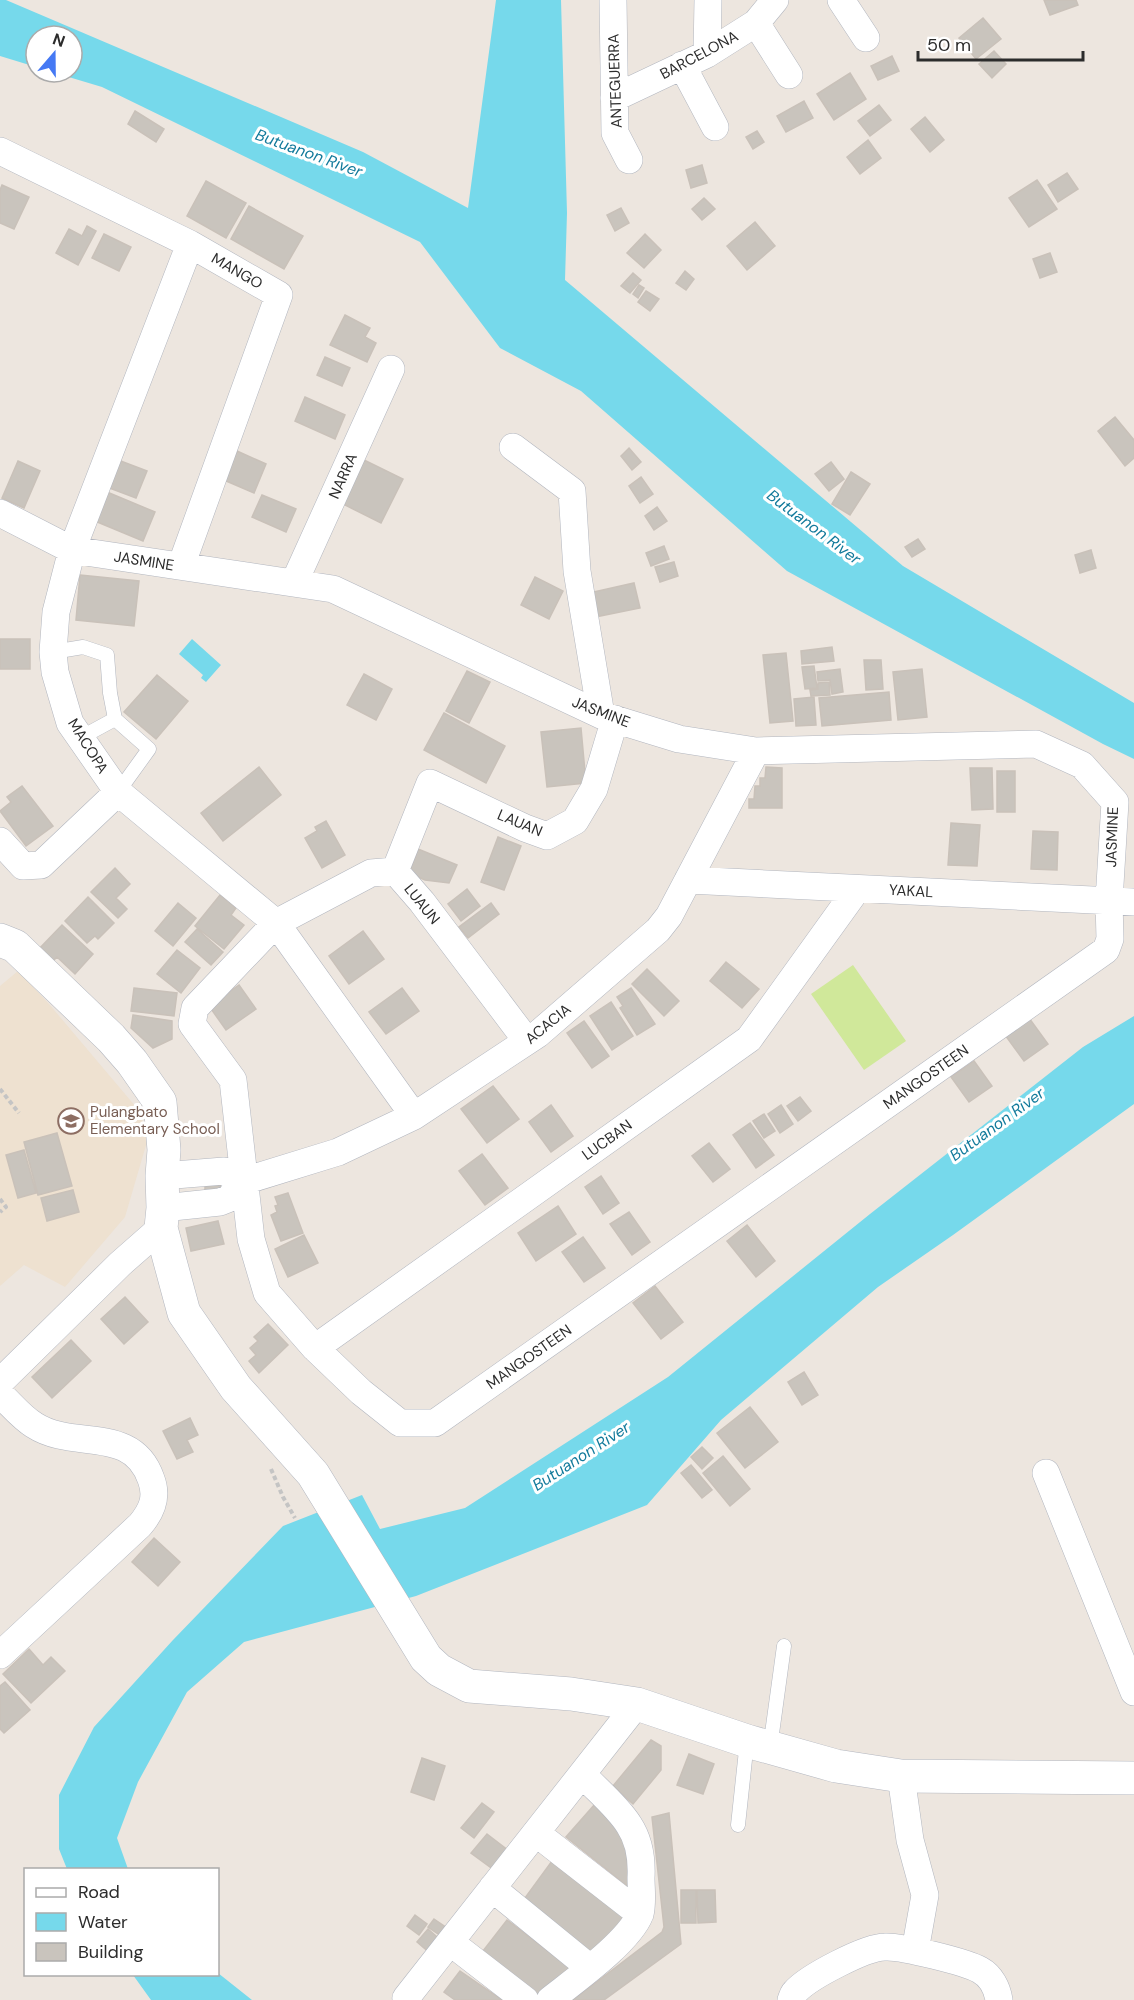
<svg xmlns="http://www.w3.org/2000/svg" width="1134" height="2000" viewBox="0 0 1134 2000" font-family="'DM Sans',sans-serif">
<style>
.education{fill:#eee1d0}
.pitch{fill:#d0e89a}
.water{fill:#76d9eb}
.building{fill:#c9c4bd;stroke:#c9c1b9;stroke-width:1.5}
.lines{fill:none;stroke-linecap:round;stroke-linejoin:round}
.lane-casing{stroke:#b2b6bf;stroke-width:15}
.street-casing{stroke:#b2b6bf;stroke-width:28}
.secondary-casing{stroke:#b2b6bf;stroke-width:34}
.path{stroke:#c4c4c4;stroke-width:4;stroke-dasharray:4.5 3;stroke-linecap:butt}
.lane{stroke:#fff;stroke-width:14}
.street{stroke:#fff;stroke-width:27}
.secondary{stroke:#fff;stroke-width:33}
.labels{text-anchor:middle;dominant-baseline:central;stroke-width:6;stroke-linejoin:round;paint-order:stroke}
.street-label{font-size:15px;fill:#2c2c2c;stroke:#fff}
.education-label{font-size:15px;fill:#785e54;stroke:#fff;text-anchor:start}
.water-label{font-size:16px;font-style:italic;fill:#127a9b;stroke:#fff}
</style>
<rect width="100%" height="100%" fill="#ede6df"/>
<path class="education" d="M 18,971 L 49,1004 L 136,1107 L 149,1135 L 125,1217 L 65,1287 L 24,1265 L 0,1286 L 0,986 Z"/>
<path class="pitch" d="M 853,965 L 906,1041 L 864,1070 L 811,994 Z"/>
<path class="water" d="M 0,0 L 6,0 L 363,152 L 468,208 L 496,0 L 561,0 L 567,213 L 565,280 L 903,566 L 1134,703 L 1134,759 L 1103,744 L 787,571 L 581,391 L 500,348 L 420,242 L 102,87 L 52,72 L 72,72 L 72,36 L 36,36 L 36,67 L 0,56 Z
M 192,639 L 221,665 L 206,682 L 201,678 L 203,675 L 179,654 Z
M 1134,1016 L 1134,1104 L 953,1235 L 878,1287 L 721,1420 L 647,1505 L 416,1596 L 244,1642 L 187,1692 L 138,1782 L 117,1838 L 128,1869 L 67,1869 L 59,1849 L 59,1795 L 94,1727 L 173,1640 L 283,1526 L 362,1495 L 380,1529 L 465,1508 L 668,1377 L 870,1214 L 1083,1047 Z
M 218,1973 L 252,2000 L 151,2000 L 133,1975 Z"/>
<path class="building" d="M 1044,0 L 1076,0 L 1078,5 L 1050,15 Z
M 983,18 L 1001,39 L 976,59 L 959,38 Z
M 994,51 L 1006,64 L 992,78 L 979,64 Z
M 892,56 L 899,71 L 878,80 L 871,66 Z
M 850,73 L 866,99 L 834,120 L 817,94 Z
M 804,101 L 813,118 L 786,132 L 777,116 Z
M 879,105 L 891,120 L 870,136 L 858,121 Z
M 135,111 L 164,129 L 156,142 L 128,124 Z
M 925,117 L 944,140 L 930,152 L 911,129 Z
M 757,131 L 764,142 L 753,149 L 746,137 Z
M 868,140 L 881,158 L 860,174 L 847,157 Z
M 702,165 L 707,183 L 691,188 L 686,170 Z
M 1067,173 L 1078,189 L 1058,202 L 1048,185 Z
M 1037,180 L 1057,209 L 1029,227 L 1009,198 Z
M 206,181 L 246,203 L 226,238 L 187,216 Z
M 2,185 L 29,197 L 14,229 L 0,223 L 0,190 Z
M 704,198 L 715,209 L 702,220 L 692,209 Z
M 249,206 L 303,236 L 284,269 L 231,239 Z
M 621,208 L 629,223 L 615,231 L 607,215 Z
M 755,222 L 775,246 L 747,270 L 727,246 Z
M 87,226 L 96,231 L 78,265 L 56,253 L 69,229 L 82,236 Z
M 104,234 L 131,247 L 119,271 L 92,258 Z
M 645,234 L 661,250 L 644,268 L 627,253 Z
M 1050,253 L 1057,272 L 1040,278 L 1033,259 Z
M 685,271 L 694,279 L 686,290 L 676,283 Z
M 633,273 L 641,280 L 630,293 L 621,286 Z
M 639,285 L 644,288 L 638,298 L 633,294 Z
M 646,291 L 659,299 L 650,311 L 638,302 Z
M 345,315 L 370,328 L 365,337 L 376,343 L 367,362 L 330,345 Z
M 325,357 L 350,368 L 342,386 L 317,375 Z
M 305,397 L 345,415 L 335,439 L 295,421 Z
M 1115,417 L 1134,440 L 1134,458 L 1125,466 L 1098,431 Z
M 629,448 L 641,462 L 632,470 L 621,456 Z
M 237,451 L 266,464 L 254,493 L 224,480 Z
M 118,460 L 147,471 L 136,498 L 107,487 Z
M 364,460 L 403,479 L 381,523 L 343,504 Z
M 18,461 L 40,471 L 24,508 L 2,498 Z
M 831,462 L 844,479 L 829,491 L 815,474 Z
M 851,472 L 870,484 L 850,515 L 832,504 Z
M 641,477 L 653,494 L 640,503 L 629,486 Z
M 107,492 L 155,512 L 143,541 L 95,521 Z
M 262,495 L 296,509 L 286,532 L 252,517 Z
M 657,507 L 667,521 L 654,530 L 645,516 Z
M 918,539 L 925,549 L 912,557 L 905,547 Z
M 664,546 L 669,559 L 651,566 L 646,553 Z
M 1091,550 L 1096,568 L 1080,573 L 1075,555 Z
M 674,562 L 678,576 L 660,582 L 655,567 Z
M 80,575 L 139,581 L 134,626 L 76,620 Z
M 535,577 L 563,591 L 549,619 L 521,605 Z
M 634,583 L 640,608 L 595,617 L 589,593 Z
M 0,639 L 30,639 L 30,669 L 0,669 Z
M 832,647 L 834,661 L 802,664 L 801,651 Z
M 786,653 L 793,721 L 770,723 L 763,655 Z
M 864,660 L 881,660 L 883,689 L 866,690 Z
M 814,666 L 817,688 L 805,689 L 802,667 Z
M 840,669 L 843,692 L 832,694 L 830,680 L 818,681 L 817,672 Z
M 922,669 L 927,717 L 898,720 L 893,672 Z
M 467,671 L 490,682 L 469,723 L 446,711 Z
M 364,674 L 392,689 L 376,720 L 347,705 Z
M 157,675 L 188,701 L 156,739 L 124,712 Z
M 829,682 L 830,695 L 811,696 L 810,690 L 818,689 L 818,683 Z
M 889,692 L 891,720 L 822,726 L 819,698 Z
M 814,697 L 816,725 L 796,726 L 794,699 Z
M 444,713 L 505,746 L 486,783 L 424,750 Z
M 581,728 L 586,783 L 547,787 L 541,732 Z
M 259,767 L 281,795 L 223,841 L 201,813 Z
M 766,767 L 782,768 L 782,808 L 749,808 L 749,799 L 754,799 L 755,786 L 760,786 L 760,778 L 765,778 Z
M 970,768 L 992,768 L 993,809 L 972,810 Z
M 997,771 L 1015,771 L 1015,812 L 997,812 Z
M 22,786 L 53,826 L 26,846 L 0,811 L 11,802 L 7,797 Z
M 326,821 L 345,855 L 322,868 L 305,838 L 317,831 L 315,827 Z
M 951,823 L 980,825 L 977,866 L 948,865 Z
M 1033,831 L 1058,832 L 1057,870 L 1031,869 Z
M 498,837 L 521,846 L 504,890 L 481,882 Z
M 418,849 L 457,865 L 449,883 L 425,880 L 409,873 Z
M 115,868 L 130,884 L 116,898 L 127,909 L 118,918 L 91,892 Z
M 467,889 L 480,906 L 461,921 L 448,904 Z
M 220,895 L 236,908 L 231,915 L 244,925 L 224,949 L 195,926 Z
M 88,897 L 114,923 L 98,939 L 95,936 L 87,943 L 65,921 Z
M 178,903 L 196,918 L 173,946 L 155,931 Z
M 491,903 L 499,914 L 468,938 L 459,927 Z
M 62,925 L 93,954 L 75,974 L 57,957 L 49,965 L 36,952 Z
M 197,929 L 223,952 L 211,965 L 185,942 Z
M 363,931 L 384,959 L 349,984 L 329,956 Z
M 177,950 L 200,968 L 181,993 L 157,974 Z
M 726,962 L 759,989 L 742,1008 L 710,981 Z
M 647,969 L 679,1001 L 664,1016 L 632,984 Z
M 239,985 L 256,1009 L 226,1030 L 209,1006 Z
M 134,988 L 177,993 L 174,1016 L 131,1011 Z
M 402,988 L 419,1011 L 386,1034 L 369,1012 Z
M 631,988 L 655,1024 L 637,1035 L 620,1008 L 623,1006 L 617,997 Z
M 611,1002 L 633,1036 L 612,1050 L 590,1016 Z
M 133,1015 L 172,1021 L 172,1039 L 153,1048 L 131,1028 Z
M 1029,1018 L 1048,1044 L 1024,1061 L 1005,1035 Z
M 584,1021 L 609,1056 L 592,1068 L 567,1033 Z
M 974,1061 L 992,1086 L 969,1102 L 951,1077 Z
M 493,1086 L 519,1119 L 487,1143 L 461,1109 Z
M 800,1097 L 811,1111 L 798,1121 L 787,1106 Z
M 551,1105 L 573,1136 L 551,1152 L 529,1122 Z
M 781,1105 L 793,1124 L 780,1133 L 768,1114 Z
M 764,1114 L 775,1131 L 764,1138 L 753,1121 Z
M 750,1123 L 774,1155 L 756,1168 L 733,1135 Z
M 57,1133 L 72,1186 L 38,1195 L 24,1142 Z
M 709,1143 L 730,1169 L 713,1182 L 692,1156 Z
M 24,1150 L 36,1193 L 18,1198 L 6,1155 Z
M 482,1154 L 508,1188 L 485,1205 L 459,1171 Z
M 601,1176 L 619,1203 L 603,1214 L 585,1187 Z
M 220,1180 L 221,1190 L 205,1191 L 205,1182 Z
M 73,1190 L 79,1212 L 47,1221 L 41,1198 Z
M 288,1193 L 303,1233 L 281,1241 L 271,1215 L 277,1212 L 275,1206 L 278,1205 L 275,1197 Z
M 558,1206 L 576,1234 L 536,1261 L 518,1233 Z
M 629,1212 L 650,1242 L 632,1255 L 610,1224 Z
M 218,1221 L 224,1244 L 191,1251 L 186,1228 Z
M 747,1225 L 775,1261 L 756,1277 L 727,1241 Z
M 304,1235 L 318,1263 L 288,1277 L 275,1249 Z
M 583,1237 L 605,1268 L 584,1282 L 562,1252 Z
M 655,1286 L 683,1322 L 661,1339 L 633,1303 Z
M 125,1297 L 148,1322 L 124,1344 L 101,1319 Z
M 268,1324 L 288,1345 L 259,1373 L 249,1361 L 256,1355 L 250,1348 L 258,1341 L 254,1337 Z
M 71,1340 L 91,1361 L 52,1398 L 32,1377 Z
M 804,1372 L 818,1395 L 802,1405 L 788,1382 Z
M 750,1407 L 778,1442 L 745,1468 L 717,1433 Z
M 190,1418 L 198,1435 L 187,1440 L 193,1452 L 177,1459 L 163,1431 Z
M 702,1447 L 713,1458 L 702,1469 L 691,1457 Z
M 723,1456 L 750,1489 L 730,1506 L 703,1473 Z
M 691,1465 L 712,1490 L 702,1498 L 681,1473 Z
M 154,1538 L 180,1562 L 158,1586 L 132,1562 Z
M 29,1649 L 43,1665 L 51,1657 L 65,1671 L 31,1703 L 3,1674 Z
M 5,1682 L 30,1710 L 4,1733 L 0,1729 L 0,1686 Z
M 651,1740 L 661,1746 L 661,1770 L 633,1804 L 613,1786 Z
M 689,1754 L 714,1764 L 703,1794 L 677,1785 Z
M 422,1758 L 445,1766 L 434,1800 L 411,1792 Z
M 482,1803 L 494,1812 L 474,1838 L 461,1828 Z
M 595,1804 L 631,1832 L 630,1888 L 566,1837 Z
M 669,1813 L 681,1944 L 604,2000 L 573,2000 L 662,1932 L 664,1927 L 652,1817 Z
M 487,1834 L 509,1851 L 494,1870 L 471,1853 Z
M 552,1861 L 628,1918 L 594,1954 L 522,1902 Z
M 681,1890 L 696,1890 L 696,1923 L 681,1923 Z
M 697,1890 L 715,1890 L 716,1922 L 698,1923 Z
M 415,1915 L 427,1924 L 419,1935 L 407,1926 Z
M 434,1919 L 447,1928 L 441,1936 L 428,1927 Z
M 507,1920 L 570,1968 L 556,1987 L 534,1997 L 479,1956 Z
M 428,1929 L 443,1942 L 432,1955 L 417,1942 Z
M 460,1971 L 502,2000 L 455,2000 L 444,1992 Z"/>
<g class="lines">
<g class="lane-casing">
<path id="lane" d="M 53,652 L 83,647 L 107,655 L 110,693 L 115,719 L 149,749 L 118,792
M 80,738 L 115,719
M 770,1748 L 784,1646
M 738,1825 L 747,1741"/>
</g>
<g class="street-casing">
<path id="street" d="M 613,0 L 615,133 L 629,160
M 841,0 L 866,38
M 756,23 L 789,75
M 707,54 L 708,0
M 682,65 L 715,127
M 614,98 L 707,54 L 756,23 L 775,0
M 0,151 L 190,244 L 279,295 L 181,566
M 190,244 L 72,550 L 56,612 L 53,652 L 55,672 L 70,723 L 118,792 L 276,923 L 414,1116
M 513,447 L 572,491 L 577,571 L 601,715
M 0,513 L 72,550 L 333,589 L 601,715 L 679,739 L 756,751 L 1036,744 L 1082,765 L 1115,802 L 1109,901 L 1110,939 L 1106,950 L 435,1423 L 400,1423 L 361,1392 L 315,1348 L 267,1293 L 251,1239 L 233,1080 L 192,1024 L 195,1008 L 276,923 L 371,873 L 395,871 L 422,902 L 527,1041
M 294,583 L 391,369
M 0,841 L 23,866 L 41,865 L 118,792
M 395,871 L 430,783 L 525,828 L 547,836 L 575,821 L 594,789 L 615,719
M 688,880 L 1134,902
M 162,1176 L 224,1171 L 241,1182
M 241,1182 L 338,1152 L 414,1116 L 538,1034 L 658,930 L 669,916 L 756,751
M 163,1208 L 220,1202 L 230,1198 L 241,1182
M 315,1348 L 749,1039 L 857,889
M 0,1382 L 120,1264 L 161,1228
M 0,1394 C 11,1404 21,1417 34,1425 C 74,1451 132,1424 151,1479 C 158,1497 152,1511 140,1525 L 0,1655
M 1046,1473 L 1134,1692
M 901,1776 L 910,1840 L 925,1895 L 915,1951
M 536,1833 L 640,1914
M 492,1888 L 590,1968
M 450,1942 L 525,2000
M 407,2000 L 406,1998 L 637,1704
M 550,2000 C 574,1981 629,1942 640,1914 C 643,1904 641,1888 641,1878 C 642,1859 639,1840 629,1825 C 618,1807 596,1789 582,1774
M 791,2000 C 792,1998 793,1993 795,1992 C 808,1977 866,1947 885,1947 C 901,1946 966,1962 980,1970 C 991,1976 997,1988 999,2000"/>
</g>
<g class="secondary-casing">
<path id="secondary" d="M 0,940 L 15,946 L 111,1038 L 132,1062 L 160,1102 L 164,1150 L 162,1176 L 163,1208 L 161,1228 L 184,1313 L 236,1388 L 313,1474 L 426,1658 L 439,1670 L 469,1686 L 571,1694 L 637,1704 L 747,1741 L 836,1766 L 901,1776 L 1134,1778"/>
</g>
<path class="path" d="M 0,1089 L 19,1113
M 0,1199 L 6,1207 L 0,1212
M 271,1469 L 283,1497 L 295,1518"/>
<use href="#lane" class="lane"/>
<use href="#street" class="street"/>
<use href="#secondary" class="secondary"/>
</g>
<defs>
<g id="school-ring" transform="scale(1.35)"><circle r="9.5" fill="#fff" stroke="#8d6e63" stroke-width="1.5"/><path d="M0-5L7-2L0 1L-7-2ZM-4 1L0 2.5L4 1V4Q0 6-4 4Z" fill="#8d6e63"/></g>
</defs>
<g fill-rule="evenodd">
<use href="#school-ring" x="71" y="1121"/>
</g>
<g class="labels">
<g class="street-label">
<text transform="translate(699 55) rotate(-28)">BARCELONA</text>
<text transform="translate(615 81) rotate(-92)">ANTEGUERRA</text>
<text transform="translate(237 271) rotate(30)">MANGO</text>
<text transform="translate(343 476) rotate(-66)">NARRA</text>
<text transform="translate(144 561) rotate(9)">JASMINE</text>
<text transform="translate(601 712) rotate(21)">JASMINE</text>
<text transform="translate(88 746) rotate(58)">MACOPA</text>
<text transform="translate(520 823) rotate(23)">LAUAN</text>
<text transform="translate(1112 837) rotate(-88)">JASMINE</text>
<text transform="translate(911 891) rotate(3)">YAKAL</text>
<text transform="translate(422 904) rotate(51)">LUAUN</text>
<text transform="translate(548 1024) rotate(-39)">ACACIA</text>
<text transform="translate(926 1077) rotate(-35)">MANGOSTEEN</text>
<text transform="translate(607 1140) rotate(-36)">LUCBAN</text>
<text transform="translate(529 1357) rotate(-35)">MANGOSTEEN</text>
</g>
<g class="education-label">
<text x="90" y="1112">Pulangbato<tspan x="90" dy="17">Elementary School</tspan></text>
</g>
<g class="water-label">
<text transform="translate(309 153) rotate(20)">Butuanon River</text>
<text transform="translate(814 527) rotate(37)">Butuanon River</text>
<text transform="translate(997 1124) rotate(-36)">Butuanon River</text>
<text transform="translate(581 1456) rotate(-33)">Butuanon River</text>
</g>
</g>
<rect x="24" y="1868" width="195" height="108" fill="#ffffff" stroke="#ababab" stroke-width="1.5"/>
<rect x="36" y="1888" width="30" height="9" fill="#ffffff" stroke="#ababab" stroke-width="1.5"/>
<text x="78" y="1898" font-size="18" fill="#2c2c2c">Road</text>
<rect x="36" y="1913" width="30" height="18" fill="#76d9eb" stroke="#ababab" stroke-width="1.5"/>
<text x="78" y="1928" font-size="18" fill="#2c2c2c">Water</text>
<rect x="36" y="1943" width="30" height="18" fill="#c9c4bd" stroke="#ababab" stroke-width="1.5"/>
<text x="78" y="1958" font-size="18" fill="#2c2c2c">Building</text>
<g transform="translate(54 54) rotate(20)"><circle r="28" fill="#ffffff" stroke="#ababab" stroke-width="1.5"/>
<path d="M0-4.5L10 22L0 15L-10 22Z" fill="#4579f4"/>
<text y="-9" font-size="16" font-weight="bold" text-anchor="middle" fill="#2c2c2c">N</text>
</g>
<path d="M918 51v9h165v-9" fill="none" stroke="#2c2c2c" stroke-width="3"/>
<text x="927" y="51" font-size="18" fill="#2c2c2c" stroke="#ffffff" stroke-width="4.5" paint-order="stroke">50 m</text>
</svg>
